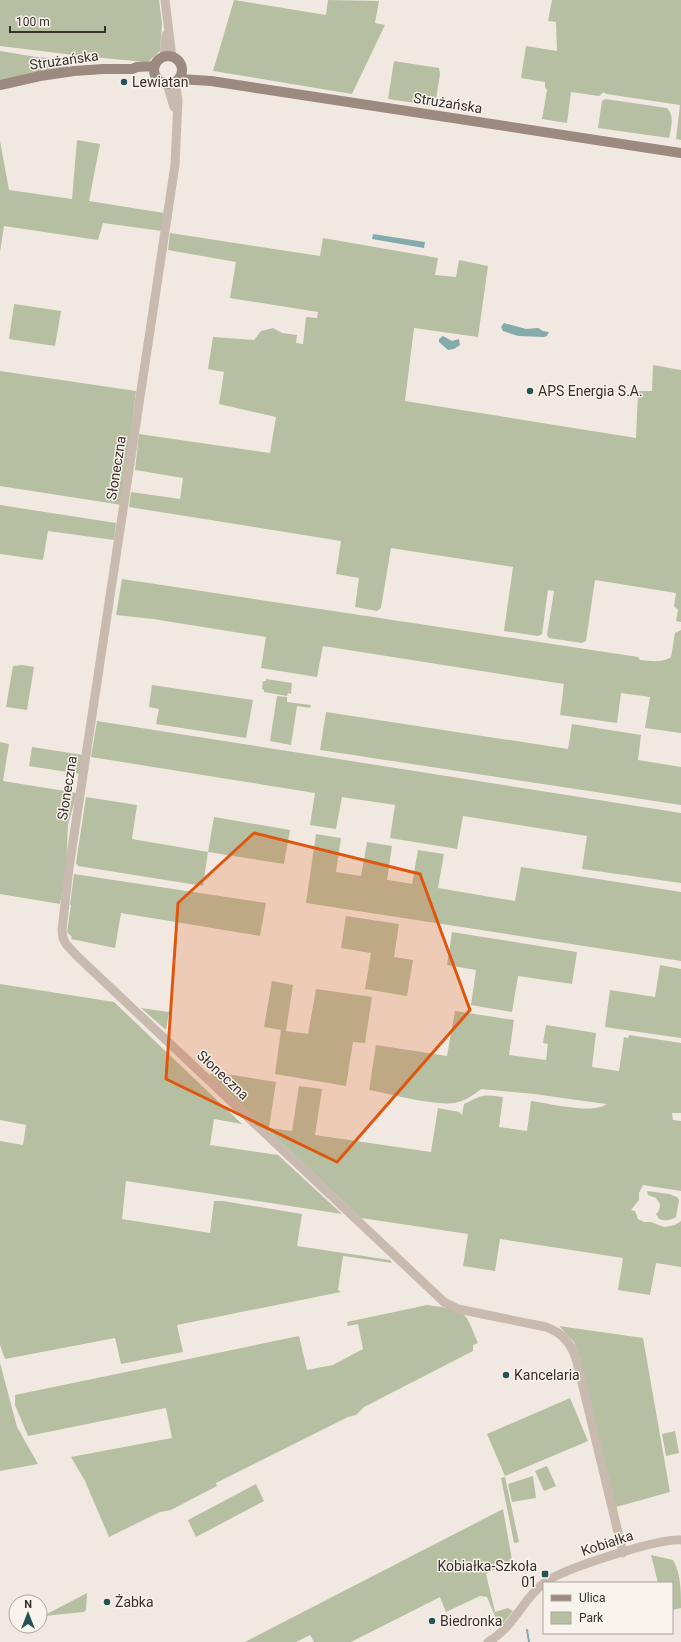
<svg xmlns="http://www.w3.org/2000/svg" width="681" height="1642" viewBox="0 0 681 1642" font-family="Roboto,sans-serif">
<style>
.green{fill:#b6bfa2}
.water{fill:#83abac}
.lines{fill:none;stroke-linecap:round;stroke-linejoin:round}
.stream{stroke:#83abac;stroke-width:2}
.tertiary{stroke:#c8baae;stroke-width:9}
.secondary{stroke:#9c897f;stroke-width:10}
.marked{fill:#df570e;fill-opacity:0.2;stroke:#df570e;stroke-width:3;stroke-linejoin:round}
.poi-dot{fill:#255356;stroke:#f9f3ed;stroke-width:1.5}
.labels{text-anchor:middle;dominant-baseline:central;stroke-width:3;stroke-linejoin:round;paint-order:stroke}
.street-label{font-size:14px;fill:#382f2b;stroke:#f9f3ed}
.poi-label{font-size:14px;fill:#382f2b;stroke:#f9f3ed;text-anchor:start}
</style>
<rect width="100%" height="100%" fill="#f1e9e1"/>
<path class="green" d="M 0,0 L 159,0 L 162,23 L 160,51 L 149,61 L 145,62 L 82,56 L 0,46 Z
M 234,0 L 326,15 L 328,0 L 379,1 L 375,23 L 385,25 L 352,94 L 213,71 Z
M 552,0 L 681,0 L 681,140 L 676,139 L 680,105 L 606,94 L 604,92 L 599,96 L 571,92 L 567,123 L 542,119 L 547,90 L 545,87 L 545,82 L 521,78 L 526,46 L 557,51 L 556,22 L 548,21 Z
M 0,51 L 36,57 L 62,59 L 67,62 L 68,66 L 66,68 L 0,81 Z
M 394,61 L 439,68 L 440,74 L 435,106 L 388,99 Z
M 605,99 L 667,108 C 675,116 671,127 669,138 L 598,128 L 602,101 Z
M 77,140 L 100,144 L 89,201 L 164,213 L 162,231 L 103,223 L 98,240 L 4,226 L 0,252 L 0,141 L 9,190 L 72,199 Z
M 170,233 L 320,256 L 323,238 L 438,258 L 435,275 L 456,277 L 459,260 L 488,266 L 478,337 L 414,328 L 405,401 L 636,438 L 638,391 L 652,391 L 653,365 L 681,370 L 681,622 L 676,621 L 678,610 L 674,606 L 676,593 L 595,580 L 586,641 L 582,643 L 549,638 L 547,635 L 554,591 L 548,590 L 542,634 L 538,636 L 504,631 L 513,567 L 391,548 L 381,608 L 377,611 L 355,607 L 359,578 L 336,574 L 341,541 L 129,507 L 131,492 L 180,499 L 183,478 L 135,470 L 139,434 L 270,453 L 276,417 L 219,404 L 224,372 L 208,369 L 213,337 L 254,340 L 261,331 L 273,328 L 282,333 L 297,335 L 296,343 L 303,344 L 306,317 L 317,318 L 318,312 L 230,298 L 236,262 L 168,250 Z
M 14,304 L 61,311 L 55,346 L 9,339 Z
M 0,371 L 136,391 L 122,505 L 0,486 Z
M 0,505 L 116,523 L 114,540 L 48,531 L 43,560 L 0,554 Z
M 122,579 L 638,657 L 640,660 C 649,661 663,663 671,657 L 675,633 L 681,630 L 681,733 L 645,728 L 650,697 L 621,693 L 617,723 L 560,715 L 564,684 L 323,646 L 317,677 L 261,668 L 266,637 L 153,619 L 116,615 Z
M 22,665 L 34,667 L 27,710 L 6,707 L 13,666 Z
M 266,679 L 292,683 L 291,694 L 288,693 L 287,696 L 264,692 L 264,690 L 262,689 L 263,681 L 266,681 Z
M 152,685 L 253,700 L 246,738 L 156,724 L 159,709 L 149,707 Z
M 277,696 L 287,697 L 287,702 L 311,705 L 310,708 L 297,706 L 291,745 L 270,741 Z
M 326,712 L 568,749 L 572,724 L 641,735 L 638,760 L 681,767 L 681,805 L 320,750 Z
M 97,721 L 681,813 L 681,883 L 582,869 L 587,836 L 463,816 L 457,849 L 390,838 L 395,805 L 342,797 L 336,829 L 310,825 L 315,793 L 91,757 Z
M 0,742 L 9,744 L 3,781 L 77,793 L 68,825 L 66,868 L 60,904 L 0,894 Z
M 32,747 L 83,755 L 80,774 L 29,766 Z
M 86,797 L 137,805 L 132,839 L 208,852 L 214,817 L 290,830 L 284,864 L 208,852 L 203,886 L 78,866 L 76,863 Z
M 316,834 L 341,838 L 336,872 L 361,876 L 367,842 L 392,846 L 387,880 L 389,880 L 412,884 L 418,850 L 444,854 L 438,888 L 515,901 L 521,867 L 681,892 L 681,961 L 306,903 Z
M 74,874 L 266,903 L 260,936 L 121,913 L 115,948 L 71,939 L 72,937 L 67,932 L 71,905 L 70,905 Z
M 346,916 L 399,924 L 394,957 L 413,960 L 407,996 L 365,989 L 371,953 L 341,948 Z
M 452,932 L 577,952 L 572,984 L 518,976 L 512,1012 L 471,1005 L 476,970 L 447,965 Z
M 660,965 L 681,969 L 681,1038 L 605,1027 L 610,990 L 655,997 Z
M 272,981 L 293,985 L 286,1031 L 308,1034 L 316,989 L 372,997 L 365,1043 L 353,1042 L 346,1086 L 275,1074 L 281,1030 L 264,1027 Z
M 0,984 L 114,1002 L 242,1124 L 214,1119 L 210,1145 L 278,1155 L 342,1214 L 126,1181 L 122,1219 L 210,1233 L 214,1201 L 223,1201 L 302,1214 L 297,1246 L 390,1260 L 392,1263 L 343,1256 L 338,1290 L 341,1292 L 177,1325 L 183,1352 L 121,1364 L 115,1338 L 5,1359 L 0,1345 L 0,1141 L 23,1145 L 26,1125 L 0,1120 Z
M 141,1008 L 169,1012 L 166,1030 Z
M 455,1011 L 514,1020 L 509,1055 L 546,1060 L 548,1044 L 543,1043 L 546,1025 L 596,1033 L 592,1067 L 619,1071 L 624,1037 L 628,1038 L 629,1035 L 681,1043 L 681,1113 L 672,1113 L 673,1120 L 681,1121 L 681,1191 L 643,1185 L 639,1193 L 639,1200 L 631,1210 L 635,1211 L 638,1219 L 644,1222 L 651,1222 L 664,1227 L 675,1225 L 681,1221 L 681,1267 L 656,1263 L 650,1295 L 618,1290 L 623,1258 L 500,1239 L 495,1271 L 463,1266 L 468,1234 L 361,1218 L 210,1075 L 214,1072 L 276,1082 L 269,1128 L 292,1131 L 299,1086 L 322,1089 L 315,1135 L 431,1152 L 438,1108 L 459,1112 L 462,1115 L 464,1104 C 483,1095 481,1094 503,1097 L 499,1127 L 527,1131 L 531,1101 C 548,1103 594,1115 606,1104 L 534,1094 L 481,1089 C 474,1095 463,1102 454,1103 C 435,1106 390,1094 369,1090 L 376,1045 L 447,1056 Z
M 647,1191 L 669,1194 L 677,1197 L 679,1200 L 676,1217 C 670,1221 665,1221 659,1219 L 656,1214 L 659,1211 L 660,1204 L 656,1198 L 648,1195 Z
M 427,1305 C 438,1307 458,1307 466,1317 C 471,1324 474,1335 478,1343 L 473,1345 L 473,1351 L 364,1407 L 356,1415 L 348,1417 L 216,1483 L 217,1486 L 171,1510 L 160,1512 L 109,1537 L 85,1481 L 71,1457 L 172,1438 L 166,1408 L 28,1436 L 15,1405 L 15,1395 L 299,1336 L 307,1370 L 333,1365 L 363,1349 L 358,1324 L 348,1326 L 347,1322 Z
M 559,1326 L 643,1338 L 670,1492 L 616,1507 L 579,1356 L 574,1342 Z
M 0,1363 L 17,1427 L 38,1464 L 0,1471 Z
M 570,1398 L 588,1441 L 505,1476 L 487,1434 Z
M 675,1431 L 679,1453 L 666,1456 L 662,1434 Z
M 547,1466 L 556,1486 L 544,1491 L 535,1471 Z
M 533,1476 L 536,1498 L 512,1502 L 508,1484 Z
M 505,1477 L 519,1542 L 514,1543 L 501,1478 Z
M 256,1484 L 264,1501 L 196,1537 L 188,1520 Z
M 503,1509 L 512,1560 L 486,1574 L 495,1612 L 508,1608 L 513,1611 L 501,1626 L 499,1626 L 487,1597 L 480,1596 L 446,1612 L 440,1597 L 351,1642 L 314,1642 L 310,1635 L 296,1642 L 245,1642 Z
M 651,1555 L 673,1560 C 681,1573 681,1592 681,1608 L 672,1610 L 672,1583 L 658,1583 Z
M 87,1593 L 86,1610 L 84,1612 L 43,1616 Z"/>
<path class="water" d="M 373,234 L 425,242 L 424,248 L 372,239 Z
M 504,323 L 526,329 L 538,328 L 543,331 L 549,332 L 547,336 L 544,337 L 518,336 L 503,331 L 501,327 Z
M 443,336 L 452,341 L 459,339 L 460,345 L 454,349 L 448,350 L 439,342 L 439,339 Z"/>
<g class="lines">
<path class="stream" d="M 527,1630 L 529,1642"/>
<path class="tertiary" d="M 165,0 L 172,57
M 164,57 L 166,35
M 175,82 L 178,100 L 175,165 L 69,868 L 62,930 L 63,938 L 66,944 L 77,956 L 444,1302 L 458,1309 L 546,1327 C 563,1333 572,1344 577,1362 L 623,1553
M 167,84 L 174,107
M 544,1583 C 562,1569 659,1538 681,1540
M 488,1642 C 515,1626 521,1601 544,1583"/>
<path class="secondary" d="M154 70a14 14 0 1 1 28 0a14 14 0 1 1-28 0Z
M 179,79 L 211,81 L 681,153
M 0,85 L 40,76 L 74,71 L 103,69 L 132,69 L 137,67 L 155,66"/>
</g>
<path class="marked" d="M 254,833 L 420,874 L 470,1010 L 337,1162 L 166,1079 L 178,903 Z"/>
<g class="poi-dot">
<circle cx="124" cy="82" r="4"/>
<circle cx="530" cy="391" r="4"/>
<circle cx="506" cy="1375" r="4"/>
<rect x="541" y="1570" width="8" height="8" rx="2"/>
<circle cx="107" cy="1602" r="4"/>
<circle cx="432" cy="1621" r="4"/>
</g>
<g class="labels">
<g class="street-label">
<text transform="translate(64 60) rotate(-8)">Strużańska</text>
<text transform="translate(448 103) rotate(9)">Strużańska</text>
<text transform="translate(116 468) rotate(-81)">Słoneczna</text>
<text transform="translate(67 788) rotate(-81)">Słoneczna</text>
<text transform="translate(223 1075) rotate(43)">Słoneczna</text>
<text transform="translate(607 1543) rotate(-18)">Kobiałka</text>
</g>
<g class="poi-label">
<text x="132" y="82">Lewiatan</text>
<text x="538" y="391">APS Energia S.A.</text>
<text x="514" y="1375">Kancelaria</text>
<text x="537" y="1566" text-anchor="end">Kobiałka-Szkoła<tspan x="537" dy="16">01</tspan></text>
<text x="115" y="1602">Żabka</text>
<text x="440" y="1621">Biedronka</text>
</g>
</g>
<rect x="543" y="1582" width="130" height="52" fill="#f9f3ed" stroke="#aca59f"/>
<rect x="551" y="1595" width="20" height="6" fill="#9c897f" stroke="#aca59f"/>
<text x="579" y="1602" font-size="12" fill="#382f2b">Ulica</text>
<rect x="551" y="1612" width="20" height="12" fill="#b6bfa2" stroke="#aca59f"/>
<text x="579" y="1622" font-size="12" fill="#382f2b">Park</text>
<g transform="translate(28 1614)"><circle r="19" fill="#f9f3ed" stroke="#aca59f"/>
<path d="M0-3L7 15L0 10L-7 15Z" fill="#255356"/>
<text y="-6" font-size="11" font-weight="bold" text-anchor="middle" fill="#382f2b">N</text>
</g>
<path d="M10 26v6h95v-6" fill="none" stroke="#382f2b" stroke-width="2"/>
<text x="16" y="26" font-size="12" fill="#382f2b" stroke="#f9f3ed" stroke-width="3" paint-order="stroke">100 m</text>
</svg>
